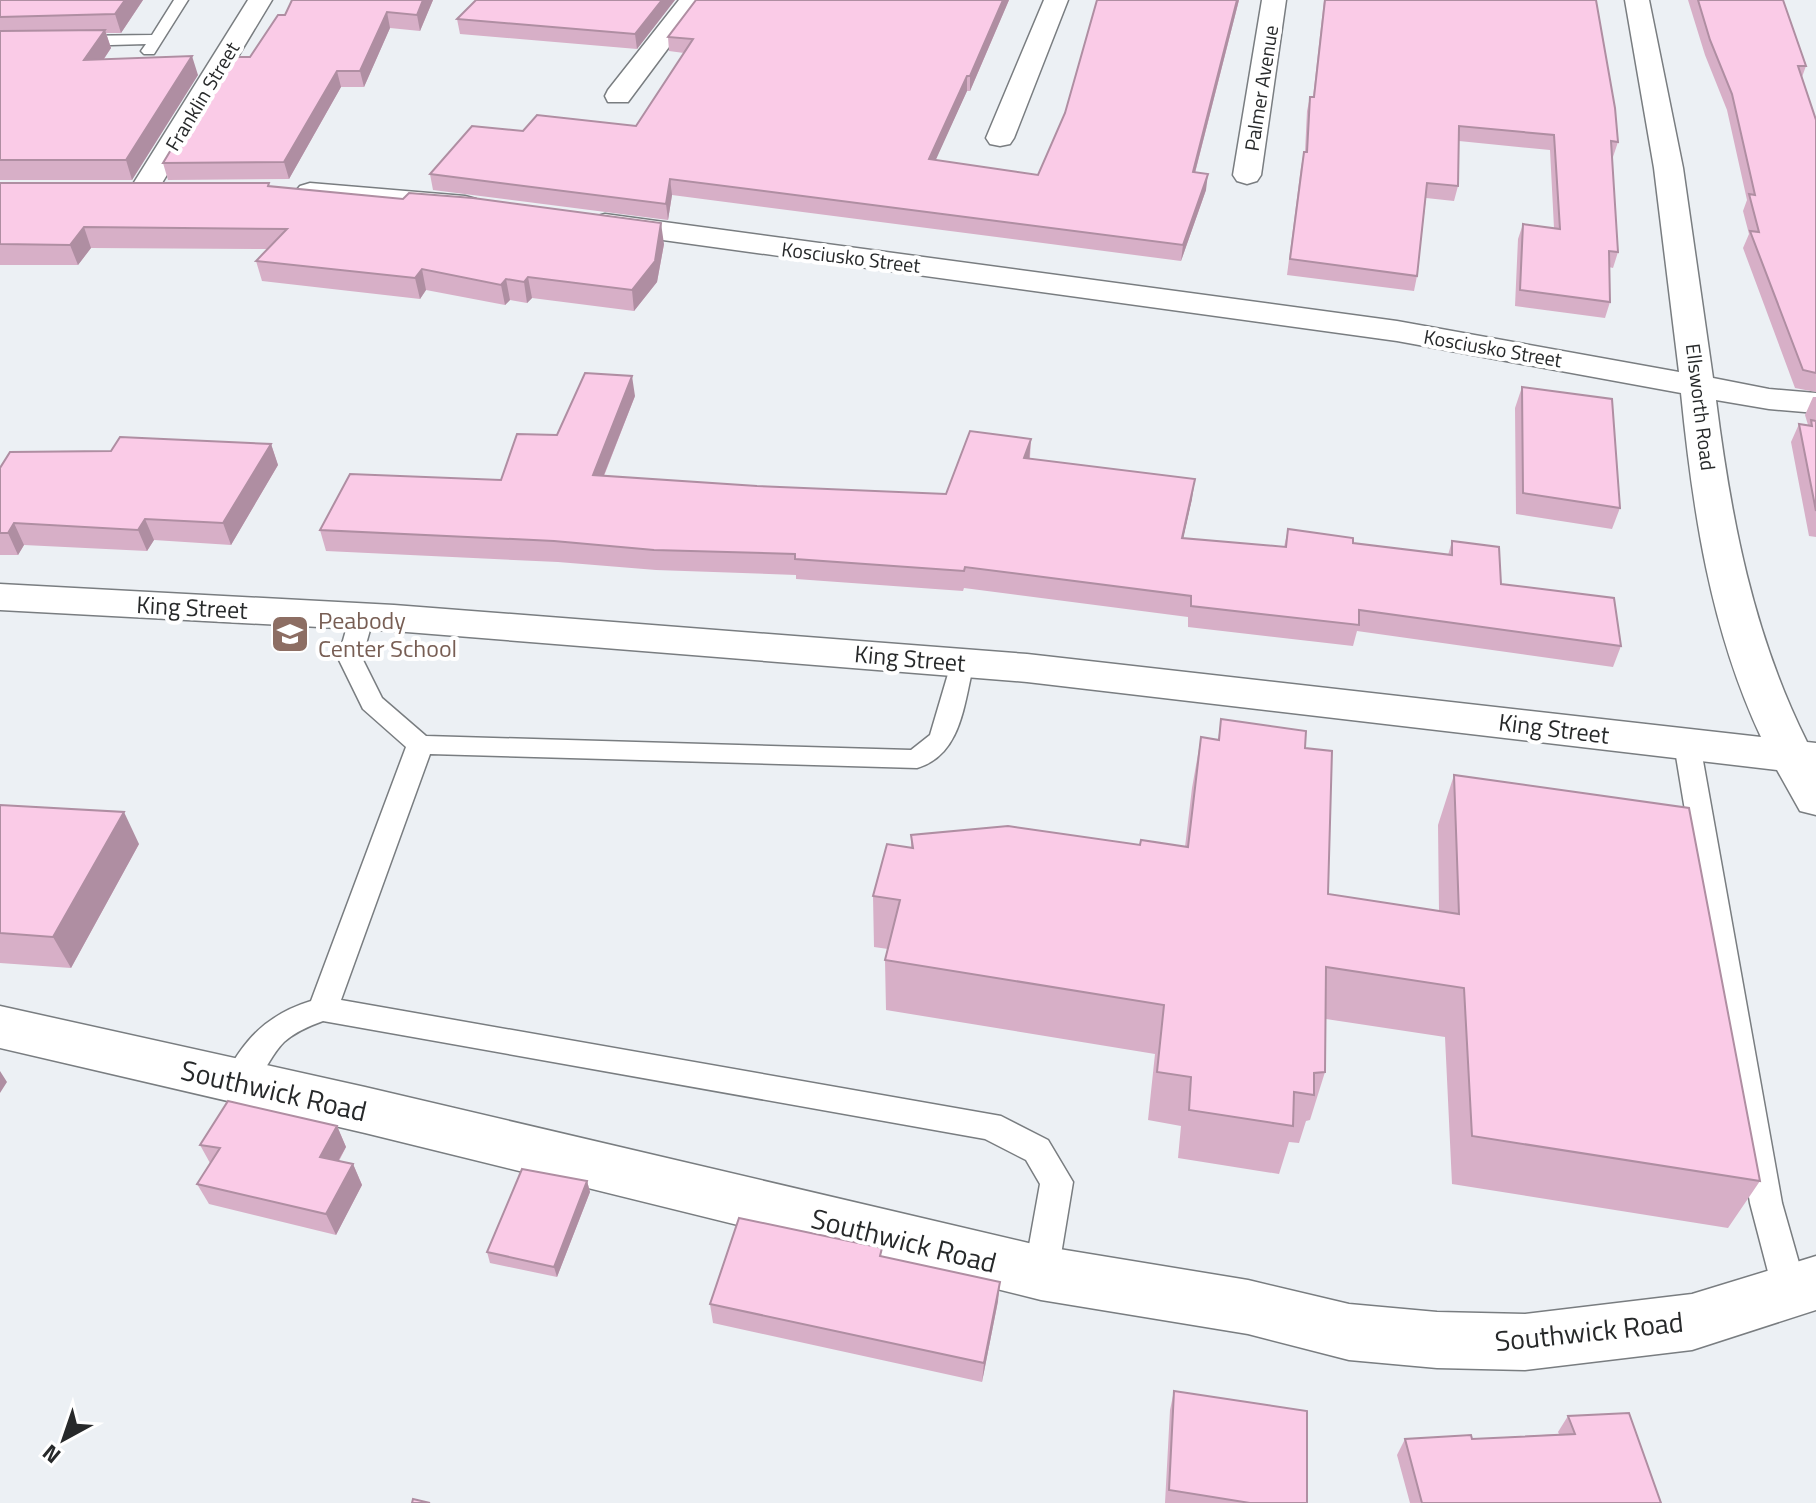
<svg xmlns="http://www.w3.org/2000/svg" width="1816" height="1503" viewBox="0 0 1816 1503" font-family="'Titillium Web',sans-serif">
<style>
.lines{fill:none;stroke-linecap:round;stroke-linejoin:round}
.service-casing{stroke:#797d80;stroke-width:3}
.minor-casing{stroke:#797d80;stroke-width:3}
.service{fill:#fff;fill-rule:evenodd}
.minor{fill:#fff;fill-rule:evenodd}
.wall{fill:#d7afc7}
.shaded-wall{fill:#af8ea2}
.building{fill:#facbe7;stroke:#af8ea2;stroke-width:2}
.labels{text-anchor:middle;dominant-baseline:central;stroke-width:8;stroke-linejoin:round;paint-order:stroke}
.far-street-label{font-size:20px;fill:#27292a;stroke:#fff}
.street-label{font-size:24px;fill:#27292a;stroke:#fff}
.education-label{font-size:24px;fill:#785e54;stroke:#fff;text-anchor:start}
.near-street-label{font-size:28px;fill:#27292a;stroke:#fff}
</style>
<rect width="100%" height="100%" fill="#ecf0f4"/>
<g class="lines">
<g class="service-casing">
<path id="service" d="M 174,0 L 188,0 L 154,54 L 144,54 L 141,51 L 146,44 L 76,46 L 68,41 L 76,36 L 152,35 Z
M 362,608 L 370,611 L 374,616 L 362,658 L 382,698 L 426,736 L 911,750 L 930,735 L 953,657 L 962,655 L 971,657 L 974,663 C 964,702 962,755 917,768 L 430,754 L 341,1000 L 1001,1116 L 1048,1140 L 1073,1182 L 1058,1273 L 1053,1284 L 1041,1289 L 1029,1284 L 1024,1273 L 1040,1184 L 1026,1160 L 985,1139 L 323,1021 C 309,1026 295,1032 284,1042 C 265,1060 256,1102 227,1091 L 222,1082 C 243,1040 266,1015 311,1001 L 406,747 L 363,709 L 338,658 L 350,616 L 354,611 Z
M 1687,735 L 1696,738 L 1700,744 L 1782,1203 L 1807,1291 L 1802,1302 L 1790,1307 L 1778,1302 L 1773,1291 L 1750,1203 L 1674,744 L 1678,738 Z"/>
</g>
<g class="minor-casing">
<path id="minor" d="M 248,0 L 272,0 L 153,198 L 143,201 L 133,198 L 128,192 Z
M 679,0 L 704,0 L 628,102 L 608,102 L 605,96 L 608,90 Z
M 1044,0 L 1068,0 L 1014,138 L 1010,144 L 1000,146 L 990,144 L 986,138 Z
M 1262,0 L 1286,0 L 1261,175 L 1257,181 L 1247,184 L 1237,181 L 1233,175 Z
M 1625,0 L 1649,0 L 1683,168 L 1713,378 L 1769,389 L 1816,393 L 1816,413 L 1769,409 L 1716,400 C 1731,519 1753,634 1807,742 L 1816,743 L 1816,815 L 1800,811 L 1777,770 L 1027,682 L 394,631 L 0,610 L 0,584 L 394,605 L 1027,654 L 1761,737 C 1710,628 1693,512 1681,393 L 1397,341 L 605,232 L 594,229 L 590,223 L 594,217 L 605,214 L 1397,321 L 1679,372 L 1654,168 Z
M 310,183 L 465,196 L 476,199 L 480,205 L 476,211 L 465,214 L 300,198 L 295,192 L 300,186 Z
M 0,1006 L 365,1087 L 1041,1246 L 1248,1280 L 1349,1304 L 1437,1312 L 1525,1314 L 1692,1294 L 1816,1256 L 1816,1310 L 1692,1350 L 1525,1370 L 1437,1368 L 1349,1360 L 1248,1334 L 1041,1300 L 365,1133 L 0,1048 Z"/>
</g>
<use href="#service" class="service"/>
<use href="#minor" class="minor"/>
</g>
<path class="wall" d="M 0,0 L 143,0 L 121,33 L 106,33 L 111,48 L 104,59 L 198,75 L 132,180 L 0,180 Z
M 292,0 L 433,0 L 420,31 L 390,28 L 364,87 L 341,87 L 289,179 L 168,180 L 163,163 L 285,15 Z
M 476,0 L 675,0 L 637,49 L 460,34 L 457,19 Z
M 1009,0 L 970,91 L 967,91 L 935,160 L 1038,175 L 1065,113 L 1097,0 L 1239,0 L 1195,173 L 1206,190 L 1181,261 L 672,195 L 668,220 L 433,190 L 430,174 L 523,131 L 636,126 L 684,53 L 669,51 L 668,37 Z
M 1324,0 L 1596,0 L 1618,142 L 1613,157 L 1612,157 L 1618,252 L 1613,268 L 1609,267 L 1610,302 L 1605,318 L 1515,306 L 1518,239 L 1523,224 L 1554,228 L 1550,150 L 1459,141 L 1458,186 L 1454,201 L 1426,198 L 1417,276 L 1414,291 L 1287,275 L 1301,167 L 1304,152 L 1305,152 L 1307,111 L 1310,97 L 1313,97 Z
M 1688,0 L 1783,0 L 1806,66 L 1802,77 L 1816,120 L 1816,392 L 1795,388 L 1743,248 L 1749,234 L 1743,211 L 1747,200 L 1727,110 L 1705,55 Z
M 0,183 L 270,186 L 664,244 L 657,282 L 634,311 L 532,298 L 527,303 L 510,300 L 505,305 L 426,290 L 420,299 L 262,281 L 256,261 L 267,249 L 91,248 L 78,265 L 0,265 Z
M 1522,387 L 1620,508 L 1612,529 L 1516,514 L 1515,408 Z
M 635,396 L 604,476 L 757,486 L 946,494 L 1031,439 L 1030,458 L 1192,499 L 1183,538 L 1284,547 L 1288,529 L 1353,543 L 1448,555 L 1452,541 L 1501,584 L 1621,646 L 1613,667 L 1357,631 L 1353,646 L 1188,627 L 1188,617 L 964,588 L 963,591 L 796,579 L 796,575 L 656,570 L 558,562 L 326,551 L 320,530 L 501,480 L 557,435 Z
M 1813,397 L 1816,397 L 1816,537 L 1809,536 L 1791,442 L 1799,424 L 1808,425 L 1805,415 Z
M 271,444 L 278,465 L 231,545 L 154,540 L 147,551 L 24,545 L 18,555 L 0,555 L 0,468 L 111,451 Z
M 1221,719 L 1305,748 L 1328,894 L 1439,911 L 1438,825 L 1454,775 L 1760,1181 L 1728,1228 L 1452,1184 L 1445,1037 L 1326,1019 L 1325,1072 L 1310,1120 L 1306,1121 L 1299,1143 L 1289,1142 L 1279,1174 L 1178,1158 L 1181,1126 L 1148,1120 L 1155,1054 L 886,1010 L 885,960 L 888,949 L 874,947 L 873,896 L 911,847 L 911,835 L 1185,847 L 1192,788 L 1201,737 L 1218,740 Z
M 0,805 L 139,844 L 71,968 L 0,963 Z
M 337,1126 L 346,1147 L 339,1161 L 353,1164 L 362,1185 L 336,1235 L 209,1204 L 197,1184 L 210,1163 L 200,1145 Z
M 587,1181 L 590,1192 L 557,1277 L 490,1263 L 487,1252 Z
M 882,1256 L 998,1301 L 982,1382 L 713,1323 L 710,1304 Z
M 1174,1391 L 1307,1503 L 1165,1503 L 1170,1410 Z
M 1568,1416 L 1661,1503 L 1410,1503 L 1397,1455 L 1405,1439 L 1472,1439 L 1559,1434 L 1558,1432 Z"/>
<path class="shaded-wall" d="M 125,0 L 143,0 L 121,33 L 115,14 Z
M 423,0 L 433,0 L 420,31 L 417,15 Z
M 662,0 L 675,0 L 637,49 L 635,34 Z
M 1003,0 L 1009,0 L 970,91 L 970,76 Z
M 1237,0 L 1239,0 L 1191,188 L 1193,172 Z
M 387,12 L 390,28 L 364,87 L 360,71 Z
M 105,30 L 111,48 L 91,78 L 84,60 Z
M 192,56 L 198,75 L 132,180 L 126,160 Z
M 337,71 L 341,87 L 289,179 L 284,162 Z
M 967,76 L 967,91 L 929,175 L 929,159 Z
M 1208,174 L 1206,190 L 1181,261 L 1183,245 Z
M 670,179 L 672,195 L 668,220 L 666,204 Z
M 661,223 L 664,244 L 657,282 L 634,311 L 632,290 Z
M 84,227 L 91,248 L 78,265 L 70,245 Z
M 422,269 L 426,290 L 420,299 L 415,278 Z
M 528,277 L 532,298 L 527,303 L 524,282 Z
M 506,279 L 510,300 L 505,305 L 501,285 Z
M 632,376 L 635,396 L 596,495 L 593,475 Z
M 1031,439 L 1029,460 L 1024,458 Z
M 271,444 L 278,465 L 231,545 L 223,523 Z
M 1195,479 L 1192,499 L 1179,558 L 1182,538 Z
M 145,519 L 154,540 L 147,551 L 138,530 Z
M 14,523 L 24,545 L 18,555 L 8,533 Z
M 124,812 L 139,844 L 71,968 L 53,937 Z
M 0,1071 L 7,1082 L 0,1093 Z
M 337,1126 L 346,1147 L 329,1177 L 320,1157 Z
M 353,1164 L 362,1185 L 336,1235 L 326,1214 Z
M 587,1181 L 590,1192 L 557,1277 L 554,1267 Z
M 1000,1282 L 998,1301 L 982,1382 L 984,1363 Z"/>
<path class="building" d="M 0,0 L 125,0 L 115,14 L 0,17 Z
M 292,0 L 423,0 L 417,15 L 387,12 L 360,71 L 337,71 L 284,162 L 163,163 L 227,57 L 250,57 L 278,15 L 285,15 Z
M 476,0 L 662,0 L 635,34 L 457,19 Z
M 696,0 L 1003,0 L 970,76 L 967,76 L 929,159 L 1038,175 L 1065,113 L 1097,0 L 1237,0 L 1193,172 L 1208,174 L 1183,245 L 670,179 L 666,204 L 430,174 L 472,126 L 523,131 L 537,115 L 636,126 L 693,39 L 668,37 Z
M 1325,0 L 1596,0 L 1615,108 L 1618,142 L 1611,141 L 1618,252 L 1609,251 L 1610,302 L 1520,290 L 1523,224 L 1560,229 L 1554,135 L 1459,126 L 1458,186 L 1427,183 L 1417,276 L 1290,259 L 1304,152 L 1307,152 L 1310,97 L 1314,97 Z
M 1698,0 L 1783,0 L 1806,66 L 1798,66 L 1816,120 L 1816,373 L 1803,370 L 1750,231 L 1759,232 L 1749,194 L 1755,195 L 1732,94 L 1710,40 Z
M 105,30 L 84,60 L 192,56 L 126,160 L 0,160 L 0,31 Z
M 0,183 L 269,183 L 268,186 L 403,199 L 409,193 L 473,198 L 661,223 L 655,261 L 632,290 L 528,277 L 524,282 L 506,279 L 501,285 L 422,269 L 415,278 L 256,261 L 287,229 L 84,227 L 70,245 L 0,244 Z
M 585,373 L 632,376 L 593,475 L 757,486 L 946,494 L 970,431 L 1031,439 L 1024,458 L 1195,479 L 1182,538 L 1286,547 L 1288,529 L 1353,538 L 1353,543 L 1452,555 L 1452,541 L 1499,547 L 1501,584 L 1614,598 L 1621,646 L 1359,610 L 1359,625 L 1191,606 L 1191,596 L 965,567 L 964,571 L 795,559 L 795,554 L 654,550 L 554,541 L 320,530 L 350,474 L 501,480 L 517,434 L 557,435 Z
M 1522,387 L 1612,399 L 1620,508 L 1523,493 Z
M 1811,420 L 1816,421 L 1816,511 L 1799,424 L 1812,426 Z
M 120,437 L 271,444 L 223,523 L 145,519 L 138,530 L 14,523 L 8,533 L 0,533 L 0,468 L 10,452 L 111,451 Z
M 1221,719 L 1306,731 L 1305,748 L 1332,751 L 1328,894 L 1459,914 L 1454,775 L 1689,808 L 1760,1181 L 1472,1136 L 1464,988 L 1326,967 L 1325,1072 L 1314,1073 L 1314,1095 L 1294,1092 L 1293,1126 L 1189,1110 L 1191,1077 L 1157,1072 L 1164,1005 L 885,960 L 900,900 L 873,896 L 887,844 L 913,848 L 911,835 L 1008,826 L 1140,845 L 1141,840 L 1188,847 L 1201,737 L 1219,740 Z
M 0,805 L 124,812 L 53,937 L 0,933 Z
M 228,1101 L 337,1126 L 320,1157 L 353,1164 L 326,1214 L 197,1184 L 220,1148 L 200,1145 Z
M 522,1169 L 587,1181 L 554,1267 L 487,1252 Z
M 739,1218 L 882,1248 L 880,1256 L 1000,1282 L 984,1363 L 710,1304 Z
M 1174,1391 L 1307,1411 L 1307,1503 L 1250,1503 L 1169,1490 Z
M 1629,1413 L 1661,1503 L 1422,1503 L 1405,1439 L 1471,1435 L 1472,1439 L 1575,1434 L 1568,1416 Z
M 413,1499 L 430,1503 L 412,1503 Z"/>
<defs>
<g id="school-square" transform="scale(2)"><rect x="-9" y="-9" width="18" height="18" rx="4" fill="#8d6e63" stroke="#fff"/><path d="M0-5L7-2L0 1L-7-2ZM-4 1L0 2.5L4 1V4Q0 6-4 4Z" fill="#fff"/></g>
</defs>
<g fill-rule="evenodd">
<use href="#school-square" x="290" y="634"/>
</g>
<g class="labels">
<g class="far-street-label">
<text transform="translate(1261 88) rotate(-81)">Palmer Avenue</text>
<text transform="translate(202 96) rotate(-59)">Franklin Street</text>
<text transform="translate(851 257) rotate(7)">Kosciusko Street</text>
<text transform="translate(1493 348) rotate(10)">Kosciusko Street</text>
<text transform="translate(1701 407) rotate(83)">Ellsworth Road</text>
</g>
<g class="street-label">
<text transform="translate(192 607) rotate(3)">King Street</text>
<text transform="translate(910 658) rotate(5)">King Street</text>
<text transform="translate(1554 728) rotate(7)">King Street</text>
</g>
<g class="education-label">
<text x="318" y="620">Peabody<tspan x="318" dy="28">Center School</tspan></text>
</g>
<g class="near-street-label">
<text transform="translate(274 1090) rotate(13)">Southwick Road</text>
<text transform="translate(904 1240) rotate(14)">Southwick Road</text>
<text transform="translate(1589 1331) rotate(-6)">Southwick Road</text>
</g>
</g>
<g transform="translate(64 1439) rotate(220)" stroke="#ffffff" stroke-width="6" paint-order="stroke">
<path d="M0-6L14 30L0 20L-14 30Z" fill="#27292a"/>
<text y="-12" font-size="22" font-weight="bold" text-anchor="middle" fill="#27292a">N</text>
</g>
</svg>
